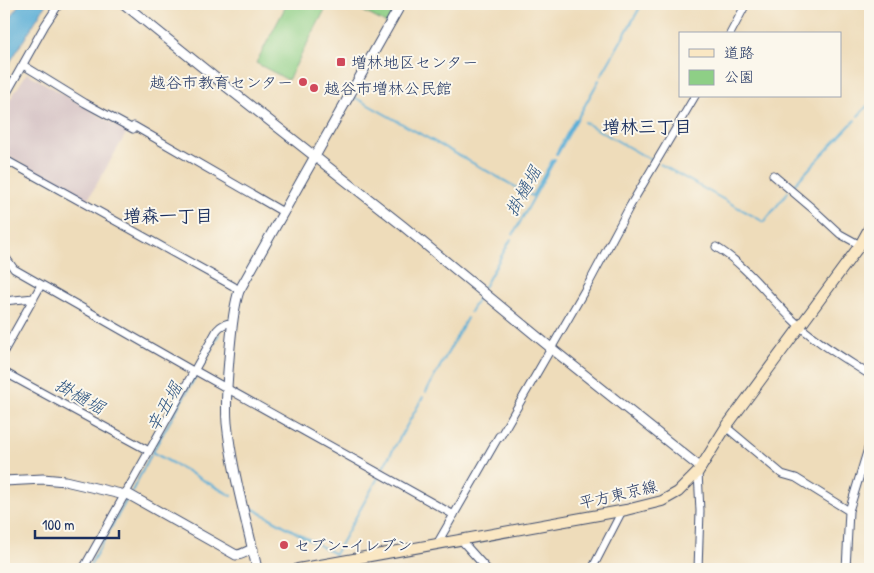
<svg xmlns="http://www.w3.org/2000/svg" width="874" height="573" viewBox="0 0 874 573" font-family="'Patrick Hand','Klee One',sans-serif">
<style>
.industrial{fill:#d2bec1}
.green{fill:#8ecf86;stroke:#547f72}
.water{fill:#5cafd7;stroke:#3c6f9a}
.lines{fill:none;stroke-linecap:round;stroke-linejoin:round}
.stream{stroke:#5cafd7;stroke-width:2}
.minor-casing{stroke:#3b496c;stroke-width:9}
.tertiary-casing{stroke:#3b496c;stroke-width:11}
.secondary-casing{stroke:#3b496c;stroke-width:12}
.minor{stroke:#fff;stroke-width:7}
.tertiary{stroke:#fff;stroke-width:9}
.secondary{stroke:#fae7c3;stroke-width:10}
.poi-dot{fill:#d1495b;stroke:#fbf7ec;stroke-width:2}
.labels{text-anchor:middle;dominant-baseline:central;stroke-width:4;stroke-linejoin:round;paint-order:stroke}
.poi-label{font-size:16px;fill:#1b2f5e;stroke:#fbf7ec;text-anchor:start}
.street-label{font-size:16px;fill:#1b2f5e;stroke:#fbf7ec}
.neighbourhood-label{font-size:18px;font-weight:bold;fill:#1b2f5e;stroke:#fbf7ec}
.water-label{font-size:18px;font-style:italic;fill:#2e5582;stroke:#fbf7ec}
</style>
<rect width="100%" height="100%" fill="#fbf7ec"/>
<filter id="ink" filterUnits="userSpaceOnUse"><feTurbulence type="fractalNoise" baseFrequency=".02" numOctaves="2"/><feDisplacementMap in="SourceGraphic" scale="10" xChannelSelector="R" yChannelSelector="G"/><feConvolveMatrix kernelMatrix="1 2 1 2 8 2 1 2 1" color-interpolation-filters="sRGB"/></filter>
<filter id="wash" filterUnits="userSpaceOnUse"><feTurbulence type="fractalNoise" baseFrequency=".0096" numOctaves="4" result="noise"/><feDisplacementMap in="SourceGraphic" scale="20" xChannelSelector="R" yChannelSelector="G"/><feGaussianBlur stdDeviation="1.12" result="paint"/><feColorMatrix in="noise" values="0 0 0 0 0 0 0 0 0 0 0 0 0 0 0 0 0 1.4 0 .05"/><feComposite in="paint" operator="in"/></filter>
<g filter="url(#wash)">
<rect width="100%" height="100%" fill="#eedcba"/>
<path class="industrial" d="M 27,73 L 127,132 L 87,201 L 4,153 L 4,109 Z"/>
<path class="green" d="M 287,4 L 328,4 L 288,80 L 256,63 Z
M 350,4 L 398,4 L 387,24 Z"/>
<path class="water" d="M 19,4 L 46,4 L 4,72 L 4,30 Z"/>
<g class="lines">
<path class="stream" d="M 601,76 L 642,4
M 352,100 L 354,97 L 532,196 L 553,159
M 858,116 L 870,103
M 584,122 L 653,161
M 556,154 L 575,119
M 557,155 L 599,80
M 660,164 L 764,222 L 788,192
M 792,187 L 855,120
M 513,235 L 555,159
M 484,287 L 511,239
M 470,312 L 480,295
M 199,371 L 219,334
M 426,392 L 467,318
M 153,451 L 197,374
M 152,452 L 232,496
M 381,471 L 423,397
M 131,493 L 151,455
M 250,507 L 335,554 L 379,476
M 88,569 L 127,499"/>
</g>
</g>
<g filter="url(#ink)">
<g class="lines">
<g class="minor-casing">
<path id="minor" d="M 730,34 L 746,4
M 23,65 L 85,103 L 133,129
M 4,98 L 45,25 L 59,4
M 134,126 L 283,212
M 4,159 L 233,286 L 239,291
M 773,175 L 813,209 L 840,234 L 860,245
M 716,247 C 746,265 767,295 792,319 C 814,341 844,358 870,375
M 4,255 L 14,269 L 193,371
M 4,301 L 34,298
M 4,351 L 41,285
M 194,370 L 454,515
M 4,372 L 149,451
M 726,427 L 782,474 L 796,478 L 849,511
M 500,437 L 590,281 L 630,206 L 695,96
M 698,472 L 700,511 L 698,569
M 461,540 L 487,569
M 437,544 L 499,436
M 83,569 L 217,330 C 221,325 226,323 232,323
M 592,569 L 622,511
M 846,569 L 849,511 L 870,442"/>
</g>
<g class="tertiary-casing">
<path id="tertiary" d="M 124,4 L 228,88 L 403,226 L 551,348 L 701,468
M 4,481 L 43,479 L 65,481 L 125,495
M 126,493 L 236,555 C 243,555 246,551 253,549
M 257,569 C 247,522 232,472 227,423 C 225,398 228,372 230,347 C 232,328 233,309 239,291 L 401,4"/>
</g>
<g class="secondary-casing">
<path id="secondary" d="M 298,569 L 626,510 L 662,501 L 678,492 L 698,472 L 726,427 L 832,283 L 860,245 L 870,227"/>
</g>
<use href="#minor" class="minor"/>
<use href="#tertiary" class="tertiary"/>
<use href="#secondary" class="secondary"/>
</g>
</g>
<g class="poi-dot">
<rect x="336" y="57" width="10" height="10" rx="2.5"/>
<circle cx="303" cy="82" r="5"/>
<circle cx="314" cy="88" r="5"/>
<circle cx="284" cy="545" r="5"/>
</g>
<g class="labels">
<g class="poi-label">
<text x="351" y="62">増林地区センター</text>
<text x="293" y="82" text-anchor="end">越谷市教育センター</text>
<text x="324" y="88">越谷市増林公民館</text>
<text x="294" y="545">セブン-イレブン</text>
</g>
<g class="street-label">
<text transform="translate(618 494) rotate(-13)">平方東京線</text>
</g>
<g class="neighbourhood-label">
<text x="647" y="126">増林三丁目</text>
<text x="168" y="215">増森一丁目</text>
</g>
<g class="water-label">
<text transform="translate(523 191) rotate(-61)">掛樋堀</text>
<text transform="translate(80 396) rotate(29)">掛樋堀</text>
<text transform="translate(164 407) rotate(-61)">辛丑堀</text>
</g>
</g>
<rect width="874" height="573" fill="none" stroke="#fbf7ec" stroke-width="20"/>
<rect x="679" y="32" width="162" height="65" fill="#fbf7ec" stroke="#a1a7b3"/>
<rect x="689" y="49" width="25" height="8" fill="#fae7c3" stroke="#a1a7b3"/>
<text x="724" y="58" font-size="15" fill="#1b2f5e">道路</text>
<rect x="689" y="70" width="25" height="15" fill="#8ecf86" stroke="#a1a7b3"/>
<text x="724" y="82" font-size="15" fill="#1b2f5e">公園</text>
<path d="M35 530v8h84v-8" fill="none" stroke="#1b2f5e" stroke-width="2.5"/>
<text x="42" y="530" font-size="15" fill="#1b2f5e" stroke="#fbf7ec" stroke-width="4" paint-order="stroke">100 m</text>
</svg>
